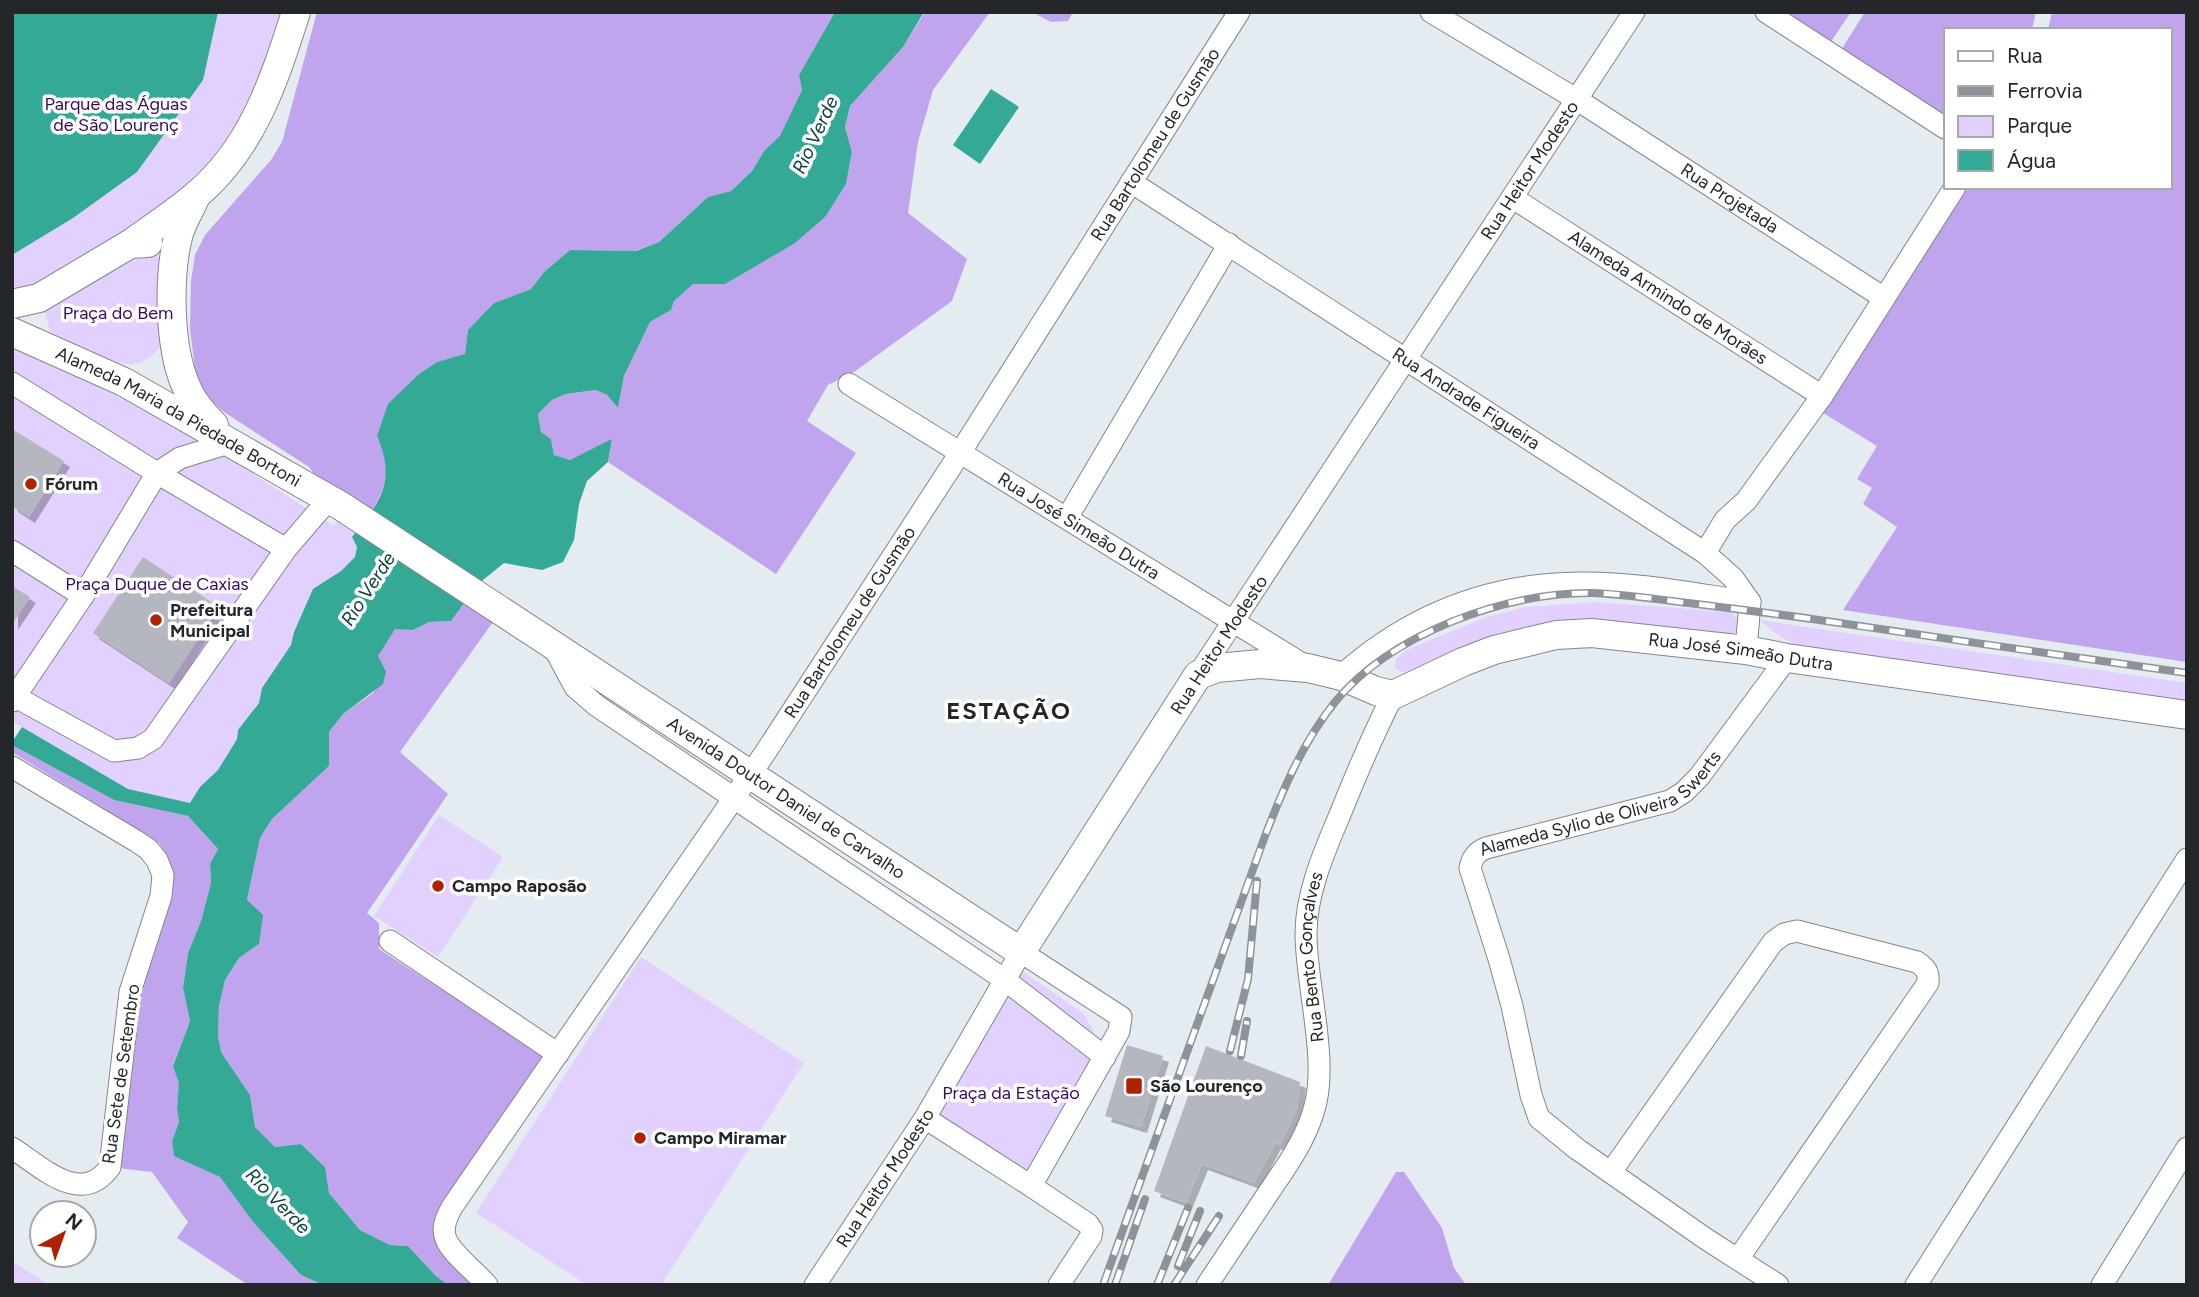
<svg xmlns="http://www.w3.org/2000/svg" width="2199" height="1297" viewBox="0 0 2199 1297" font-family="Figtree,sans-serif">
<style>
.green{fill:#e2d1fe}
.forest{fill:#c0a4ed}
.water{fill:#33a996}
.building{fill:#b4b7bf;filter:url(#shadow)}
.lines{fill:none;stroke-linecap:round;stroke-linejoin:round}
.minor-casing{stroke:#80878c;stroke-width:23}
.secondary-casing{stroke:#80878c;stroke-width:30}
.minor{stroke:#fff;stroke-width:21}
.secondary{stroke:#fff;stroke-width:28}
.rail-casing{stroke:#8d9398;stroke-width:8}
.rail{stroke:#fff;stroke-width:5;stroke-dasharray:16;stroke-linecap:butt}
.poi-dot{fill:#ae2200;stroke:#fff;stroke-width:2.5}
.labels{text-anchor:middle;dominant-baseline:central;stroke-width:7;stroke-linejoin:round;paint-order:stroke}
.park-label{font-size:18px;fill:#390b61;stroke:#fff}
.street-label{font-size:18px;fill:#24272a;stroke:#fff}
.poi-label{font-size:18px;font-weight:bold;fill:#24272a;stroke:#fff;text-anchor:start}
.water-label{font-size:19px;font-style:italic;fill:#0c4038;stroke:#fff}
.district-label{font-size:24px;font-weight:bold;letter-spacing:2px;fill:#24272a;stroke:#fff}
</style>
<defs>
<filter id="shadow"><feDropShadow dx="6" dy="6" stdDeviation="0" flood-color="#0004"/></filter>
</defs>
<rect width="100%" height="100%" fill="#e4ecf2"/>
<path class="green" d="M 12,12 L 280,12 L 259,94 L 208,174 L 63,274 L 12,294 Z
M 151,250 L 157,255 L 161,261 L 163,342 C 141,376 121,364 90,351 C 77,345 62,339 50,331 L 43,307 L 129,253 Z
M 12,346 L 121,396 L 186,431 L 334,526 L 337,521 L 355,533 L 352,537 L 357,547 L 355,557 L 341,571 L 313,589 L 294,632 L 291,645 L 262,688 L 259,703 L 238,730 L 237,739 L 218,770 L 200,787 L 190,803 L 128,789 L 12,721 Z
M 1594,602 L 1731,612 L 1741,623 L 1738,631 L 1729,635 L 1560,621 L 1498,633 L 1411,670 L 1401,672 L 1394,667 L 1396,659 L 1406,650 L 1486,617 L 1526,607 Z
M 1760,620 L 2187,683 L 2187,710 L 1840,655 C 1803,647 1789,647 1760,620 Z
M 439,815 L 503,857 L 438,957 L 374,916 Z
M 641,957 L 804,1063 L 661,1285 L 587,1285 L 476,1213 Z
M 1022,971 L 1083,1013 L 1094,1032 L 1096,1049 L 1025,1173 L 937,1118 Z
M 12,1261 L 49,1285 L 12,1285 Z"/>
<path class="forest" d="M 317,12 L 835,12 L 799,75 L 802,90 L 780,137 L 764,151 L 752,171 L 731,191 L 708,197 L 659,242 L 635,251 L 570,250 L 544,272 L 531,289 L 494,303 L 468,330 L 465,355 L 437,362 L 419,374 L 377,436 C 392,470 388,484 370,514 L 321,484 L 309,467 L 224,412 L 210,400 L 201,387 L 195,370 L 190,328 L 191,281 L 195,255 L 205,235 L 271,160 L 282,142 Z
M 925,12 L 990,12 L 933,90 L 918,142 L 908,213 L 967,259 L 952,301 L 854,372 L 828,385 L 807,421 L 856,453 L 776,574 L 608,462 L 612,440 L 570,460 L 554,455 L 551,439 L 541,432 L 538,414 L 552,400 L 566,394 L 596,390 L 607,395 L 618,408 L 624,376 L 650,322 L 671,310 L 674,301 L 693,283 L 725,284 L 826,216 L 846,184 L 852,152 L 845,127 L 850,106 L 903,47 Z
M 1032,12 L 1073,12 L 1068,21 L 1051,22 Z
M 1784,12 L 1851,12 L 1830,43 Z
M 1865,12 L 2036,12 L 2032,30 L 1945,30 L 1945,118 L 1841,50 Z
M 2052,12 L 2187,12 L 2187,662 L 1843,610 L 1897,527 L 1863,504 L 1872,488 L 1857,479 L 1877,446 L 1820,411 L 1968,187 L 2169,187 L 2169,30 L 2048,30 Z
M 464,603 L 493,622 L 400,752 L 448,794 L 367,913 L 379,923 L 379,949 L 543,1055 L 436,1214 L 435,1228 L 480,1285 L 448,1285 L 436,1276 L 408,1246 L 390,1245 L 360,1230 L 329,1193 L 324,1166 L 301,1144 L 275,1147 L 255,1127 L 250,1095 L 221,1052 L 218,1035 L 219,1006 L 225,980 L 239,958 L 259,944 L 247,900 L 260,838 L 272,819 L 329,766 L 329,732 L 343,714 L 373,693 L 386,670 L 377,656 L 395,628 L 413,630 L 429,622 L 451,621 Z
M 12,745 L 114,800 L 188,816 L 218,849 L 210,864 L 211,883 L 201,921 L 188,953 L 183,988 L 190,1021 L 173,1065 L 180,1083 L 177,1109 L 179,1122 L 172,1141 L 174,1155 L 220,1177 L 253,1222 L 301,1275 L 323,1285 L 248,1285 L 177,1238 L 188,1222 L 152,1172 L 118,1168 L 136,996 L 172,875 L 167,856 L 159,843 L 12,752 Z
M 1396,1172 L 1404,1172 L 1442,1228 L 1454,1268 L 1466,1285 L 1328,1285 Z"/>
<path class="water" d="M 12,12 L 218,12 L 203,80 L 137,172 L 73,218 L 12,255 Z
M 835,12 L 924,12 L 903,47 L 850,106 L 845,127 L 852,152 L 846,184 L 826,216 L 795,243 L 725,284 L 693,284 L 674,301 L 671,310 L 650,322 L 624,376 L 618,408 L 607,395 L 596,390 L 566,394 L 552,400 L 538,414 L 541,432 L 551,439 L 554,455 L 570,460 L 612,439 L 608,462 L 587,481 L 579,504 L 574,540 L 563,562 L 542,570 L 504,563 L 478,584 L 451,621 L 429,622 L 413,630 L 395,629 L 378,656 L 386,671 L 383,684 L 343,714 L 329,732 L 329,766 L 272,819 L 260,838 L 247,900 L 263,915 L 259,944 L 239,958 L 225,980 L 219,1006 L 218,1035 L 221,1052 L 250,1095 L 255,1127 L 275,1147 L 301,1144 L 325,1167 L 329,1193 L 360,1230 L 390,1245 L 408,1246 L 436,1276 L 448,1285 L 323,1285 L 301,1275 L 253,1222 L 220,1177 L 174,1156 L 172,1141 L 179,1122 L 177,1109 L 179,1083 L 173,1066 L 190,1021 L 183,988 L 188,953 L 201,921 L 211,883 L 210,864 L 218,849 L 188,816 L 114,800 L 12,745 L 12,742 L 22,727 L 128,789 L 190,803 L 200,787 L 218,770 L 237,739 L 238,730 L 259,703 L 262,688 L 291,645 L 294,632 L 313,589 L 341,571 L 355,557 L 357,547 L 352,537 C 380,502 397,482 377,436 L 388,404 L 419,374 L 437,362 L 465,354 L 468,330 L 494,303 L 531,289 L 544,272 L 570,250 L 636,251 L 659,242 L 708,197 L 731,191 L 752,171 L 764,151 L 780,136 L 802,90 L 799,75 Z
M 991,89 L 1019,107 L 980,164 L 953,145 Z"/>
<path class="building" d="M 12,429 L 64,461 L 29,517 L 12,506 Z
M 143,557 L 219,607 L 169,683 L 93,633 Z
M 12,586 L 30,597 L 12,624 Z
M 1127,1045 L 1163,1056 L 1141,1127 L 1105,1116 Z
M 1206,1046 L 1300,1082 L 1297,1108 L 1280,1145 L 1275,1143 L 1254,1183 L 1202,1164 L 1186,1203 L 1154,1191 Z"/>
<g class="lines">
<g class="minor-casing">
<g id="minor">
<path id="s1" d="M 1431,12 L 1576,99 L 1884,298"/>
<path d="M 1766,12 L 1945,128"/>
<path id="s2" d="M 1131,182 L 1705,553 L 1733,578 L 1750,602 L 1746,650"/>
<path id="s3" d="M 1513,198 L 1822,396"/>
<path d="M 12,383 L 157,473 L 286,549"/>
<path id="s4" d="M 849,384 L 1307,667"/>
<path d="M 1067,518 L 1229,244"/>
<path d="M 12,551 L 83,596"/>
<path d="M 1705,553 L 1725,520 L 1746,501 L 1822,396 L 1955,187"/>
<path d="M 553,646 L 575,687 L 597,706 L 1005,980 L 1105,1057"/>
<path id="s5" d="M 1198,675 L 1634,12"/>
<path d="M 1341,676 C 1409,615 1487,584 1579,583 C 1636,582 1694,594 1750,602"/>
<path d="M 12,695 L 114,751 L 138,748 L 153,739 L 286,549 L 329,499"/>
<path d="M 12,701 L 83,596 L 157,473 L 180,458 L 232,442"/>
<path d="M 12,767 L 136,841 L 148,849 L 157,860 L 163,875 L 161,896 L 130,992 L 110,1167 C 81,1207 42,1167 12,1148"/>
<path d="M 390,941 L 558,1054"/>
<path d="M 1611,1172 L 1773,942 L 1784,934 L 1797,931 L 1917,962 C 1926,968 1929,972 1928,983 L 1738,1259"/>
<path d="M 1031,1186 L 1088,1224 L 1092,1230 L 1091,1236 L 1059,1285"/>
<path id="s6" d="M 487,1285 C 477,1273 451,1253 446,1239 C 441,1228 447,1216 452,1207 L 767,750 L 960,453 L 1239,12"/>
<path id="s7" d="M 815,1285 L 925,1118 L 1021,952 L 1121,1017 L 1119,1031 L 1031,1186 L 925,1118"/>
<path id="s8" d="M 1207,1285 C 1228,1254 1248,1223 1269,1192 C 1286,1167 1304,1142 1313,1113 C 1330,1064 1306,986 1306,934 C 1306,892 1325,850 1341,812 C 1357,772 1374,733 1393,695"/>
<path id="s9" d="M 1778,1285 L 1706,1239 L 1577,1149 L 1539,1118 L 1531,1095 L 1512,1006 L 1499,959 L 1470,868 C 1472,858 1476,852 1486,848 L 1670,801 L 1684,792 L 1699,777 L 1787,658"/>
<path d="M 1916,1285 L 2187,859"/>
<path d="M 2102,1285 L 2187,1148"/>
</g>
</g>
<g class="secondary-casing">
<g id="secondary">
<path d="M 195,198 C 190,210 181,224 178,237 C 168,278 169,348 186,386 C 192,402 203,414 214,425"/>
<path d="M 130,244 C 151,229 174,214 194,197 C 252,150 274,81 296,12"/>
<path d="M 12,304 L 39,298 L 130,244 L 148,243"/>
<path id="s10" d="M 12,332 L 124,382 L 341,506 L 1021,952 L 1198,675 L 1217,668 L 1260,664 L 1308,668 L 1341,676 L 1376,691 L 1393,695 L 1463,662 L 1494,650 L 1556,635 L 1592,633 L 1746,650 L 1787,658 L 2187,715"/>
</g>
</g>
<use href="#minor" class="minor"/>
<use href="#secondary" class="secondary"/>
<g class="rail-casing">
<path id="rail" d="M 1230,1051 L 1248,979 L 1257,881
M 1241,1056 L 1247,1021
M 1178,1266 L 1200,1211
M 1103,1285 L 1265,836 C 1283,789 1303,742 1335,702 C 1391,634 1505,592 1591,593 C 1620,594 1650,598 1680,602 C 1729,608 1778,614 1826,621 C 1946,639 2067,656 2187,673
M 1115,1285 L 1145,1199
M 1157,1285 L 1188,1208
M 1174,1285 L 1219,1216"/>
</g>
<use href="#rail" class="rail"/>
</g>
<g class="poi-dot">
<circle cx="31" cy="484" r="7"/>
<circle cx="156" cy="620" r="7"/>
<circle cx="438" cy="886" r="7"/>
<rect x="1125" y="1077" width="18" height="18" rx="3.5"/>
<circle cx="640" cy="1138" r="7"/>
</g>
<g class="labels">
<g class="park-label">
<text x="116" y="104">Parque das Águas<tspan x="116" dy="21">de São Lourenç</tspan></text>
<text x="118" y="313">Praça do Bem</text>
<text x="157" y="584">Praça Duque de Caxias</text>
<text x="1011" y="1093">Praça da Estação</text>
</g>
<g class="street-label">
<text stroke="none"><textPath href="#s6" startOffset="1370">Rua Bartolomeu de Gusmão</textPath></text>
<text stroke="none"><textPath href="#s5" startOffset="604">Rua Heitor Modesto</textPath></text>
<text stroke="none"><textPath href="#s1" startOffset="352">Rua Projetada</textPath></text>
<text stroke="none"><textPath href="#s3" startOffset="184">Alameda Armindo de Morães</textPath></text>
<text stroke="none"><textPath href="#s2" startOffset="399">Rua Andrade Figueira</textPath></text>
<text stroke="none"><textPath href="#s10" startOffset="187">Alameda Maria da Piedade Bortoni</textPath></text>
<text stroke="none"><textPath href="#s4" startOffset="270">Rua José Simeão Dutra</textPath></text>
<text stroke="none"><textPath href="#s6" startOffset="803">Rua Bartolomeu de Gusmão</textPath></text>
<text transform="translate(1219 645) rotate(-57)">Rua Heitor Modesto</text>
<text stroke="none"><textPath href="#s10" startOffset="2076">Rua José Simeão Dutra</textPath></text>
<text stroke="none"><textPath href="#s10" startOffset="905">Avenida Doutor Daniel de Carvalho</textPath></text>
<text stroke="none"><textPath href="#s9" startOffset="704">Alameda Sylio de Oliveira Swerts</textPath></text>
<text stroke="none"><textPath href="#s8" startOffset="360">Rua Bento Gonçalves</textPath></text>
<text transform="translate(121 1074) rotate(-82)">Rua Sete de Setembro</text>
<text stroke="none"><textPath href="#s7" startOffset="128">Rua Heitor Modesto</textPath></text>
</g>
<g class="poi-label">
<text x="45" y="484">Fórum</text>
<text x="170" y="610">Prefeitura<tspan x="170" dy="21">Municipal</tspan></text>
<text x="452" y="886">Campo Raposão</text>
<text x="1150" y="1086">São Lourenço</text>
<text x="654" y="1138">Campo Miramar</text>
</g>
<g class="water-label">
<text transform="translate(815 135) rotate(-65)">Rio Verde</text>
<text transform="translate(368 589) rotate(-57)">Rio Verde</text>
<text transform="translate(278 1201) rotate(46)">Rio Verde</text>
</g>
<g class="district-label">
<text x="1009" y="710">ESTAÇÃO</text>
</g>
</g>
<rect width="2199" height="1297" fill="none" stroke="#24272a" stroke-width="28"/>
<rect x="1944" y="28" width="228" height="161" fill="#ffffff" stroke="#a7a9aa" stroke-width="2"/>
<rect x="1958" y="51" width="35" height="10" fill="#ffffff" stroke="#a7a9aa" stroke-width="2"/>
<text x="2007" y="63" font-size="21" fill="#24272a">Rua</text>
<rect x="1958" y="86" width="35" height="10" fill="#8d9398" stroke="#a7a9aa" stroke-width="2"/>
<text x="2007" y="98" font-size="21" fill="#24272a">Ferrovia</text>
<rect x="1958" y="116" width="35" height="21" fill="#e2d1fe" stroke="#a7a9aa" stroke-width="2"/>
<text x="2007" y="133" font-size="21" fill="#24272a">Parque</text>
<rect x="1958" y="150" width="35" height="21" fill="#33a996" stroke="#a7a9aa" stroke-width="2"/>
<text x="2007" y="168" font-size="21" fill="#24272a">Água</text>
<g transform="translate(63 1234) rotate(41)"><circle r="33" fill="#ffffff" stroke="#a7a9aa" stroke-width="2"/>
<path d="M0-5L12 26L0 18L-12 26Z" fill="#ae2200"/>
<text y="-10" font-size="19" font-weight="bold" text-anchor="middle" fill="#24272a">N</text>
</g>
</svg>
